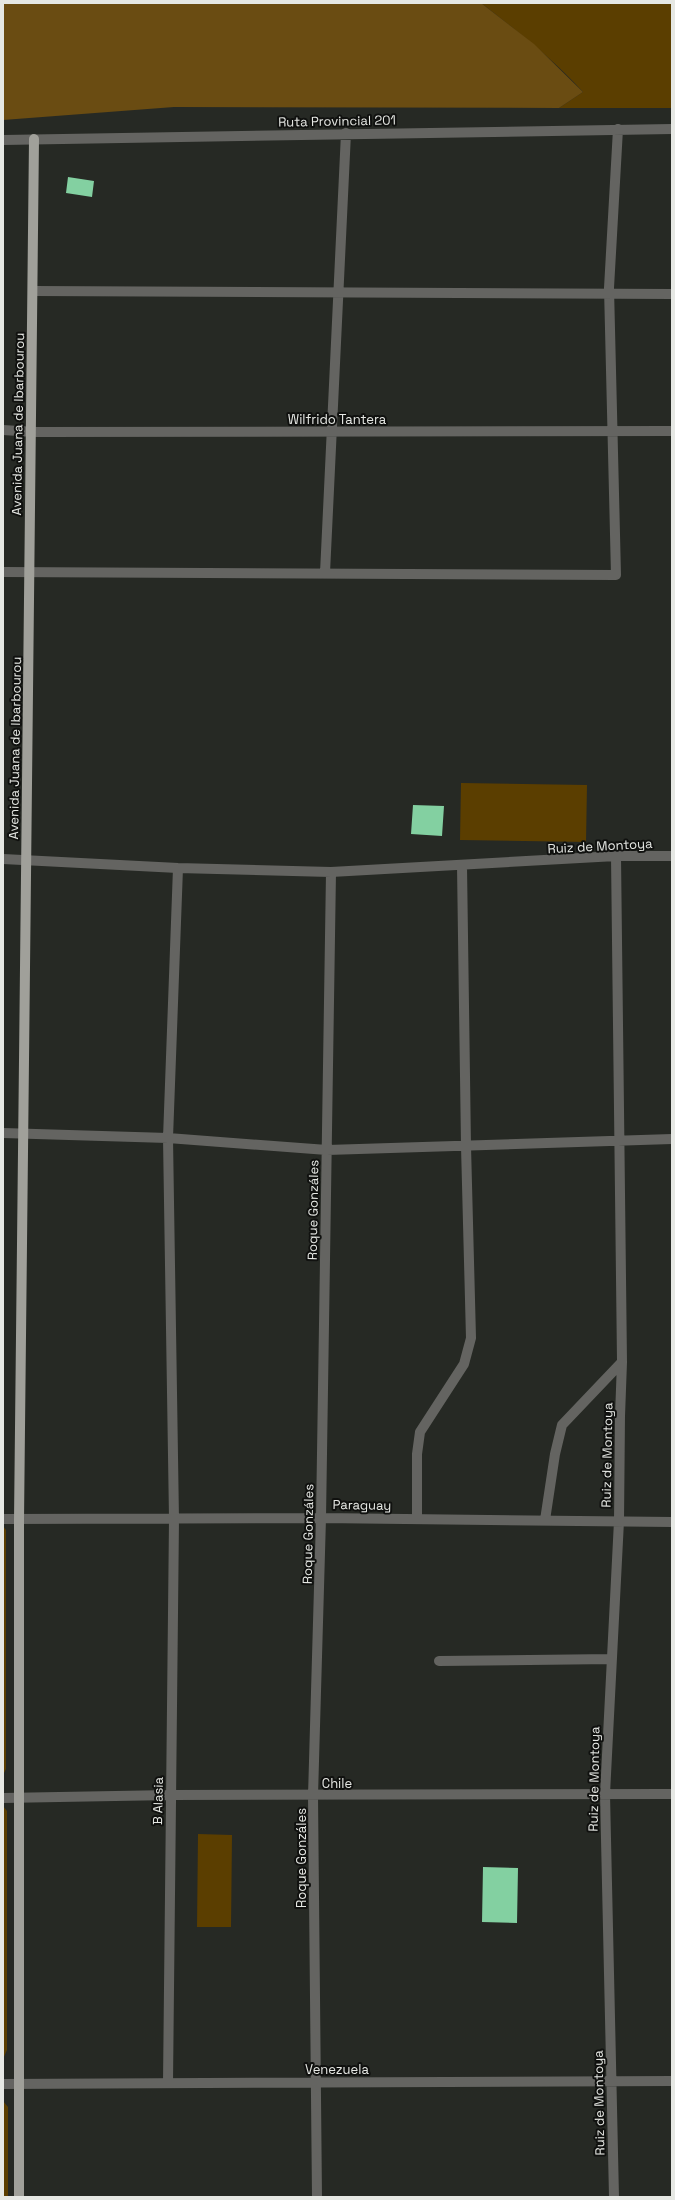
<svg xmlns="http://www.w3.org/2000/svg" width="675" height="2200" viewBox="0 0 675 2200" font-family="'Space Grotesk',sans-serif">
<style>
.green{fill:#5b3e00}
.forest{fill:#6a4c12}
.building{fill:#83d0a1}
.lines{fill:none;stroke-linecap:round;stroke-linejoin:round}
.minor{stroke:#646461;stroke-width:10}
.major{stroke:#a0a09a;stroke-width:10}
.labels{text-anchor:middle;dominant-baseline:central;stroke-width:4;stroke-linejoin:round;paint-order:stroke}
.street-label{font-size:13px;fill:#e6e8e4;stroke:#10110f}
</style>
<rect width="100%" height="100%" fill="#262924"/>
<path class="green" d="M 481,3 L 672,3 L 672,108 L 559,108 L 583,92 C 552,58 517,31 481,3 Z
M 461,783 L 587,785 L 586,842 L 460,840 Z
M 3,1526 L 6,1530 L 6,1769 L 3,1775 Z
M 3,1806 L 7,1811 L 7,2050 L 3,2059 Z
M 198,1834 L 232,1835 L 231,1927 L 197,1927 Z
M 3,2101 L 8,2107 L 8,2197 L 3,2197 Z"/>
<path class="forest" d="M 3,3 L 481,3 L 534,44 L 583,92 L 559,108 L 174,107 L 3,120 Z"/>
<path class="building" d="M 68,177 L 94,181 L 92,197 L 66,193 Z
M 413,805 L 444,806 L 442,836 L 411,834 Z
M 483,1867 L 518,1868 L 517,1923 L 482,1922 Z"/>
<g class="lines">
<path class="minor" d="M 3,140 L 672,129
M 33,291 L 672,294
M 3,430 L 34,432 L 672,431
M 3,572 L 616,575 L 609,288 L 618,129
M 325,573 L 346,133
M 3,859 L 178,868 L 331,872 L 616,856 L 672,856
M 3,1133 L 168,1138 L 327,1150 L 672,1139
M 3,1519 L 321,1518 L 672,1522
M 417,1519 L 417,1454 L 420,1432 L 464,1364 L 471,1338 L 466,1146 L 462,866
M 545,1520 L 555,1454 L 562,1425 L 622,1362
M 439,1661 L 612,1659
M 3,1798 L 171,1795 L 672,1794
M 168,2083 L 174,1519 L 168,1138 L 178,868
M 3,2084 L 672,2081
M 317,2197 L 313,1796 L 321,1518 L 331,872
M 614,2197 L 605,1794 L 619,1521 L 620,1416 L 622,1362 L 616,856"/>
<path class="major" d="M 19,2197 L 19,1520 L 34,139"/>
</g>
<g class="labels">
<g class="street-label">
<text transform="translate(337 121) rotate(-1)">Ruta Provincial 201</text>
<text x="337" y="419">Wilfrido Tantera</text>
<text transform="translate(18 424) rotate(-89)">Avenida Juana de Ibarbourou</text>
<text transform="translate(15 748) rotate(-89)">Avenida Juana de Ibarbourou</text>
<text transform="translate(600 846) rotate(-3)">Ruiz de Montoya</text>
<text transform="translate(313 1210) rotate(-89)">Roque Gonzáles</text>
<text transform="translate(607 1455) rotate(-89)">Ruiz de Montoya</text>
<text transform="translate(362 1505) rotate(1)">Paraguay</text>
<text transform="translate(308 1534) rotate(-89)">Roque Gonzáles</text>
<text transform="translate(594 1779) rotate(-89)">Ruiz de Montoya</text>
<text x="337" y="1783">Chile</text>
<text transform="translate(158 1801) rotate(-89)">B Alasia</text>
<text transform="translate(301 1858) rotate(-90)">Roque Gonzáles</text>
<text x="337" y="2069">Venezuela</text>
<text transform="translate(599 2103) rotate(-91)">Ruiz de Montoya</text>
</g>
</g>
<rect width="675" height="2200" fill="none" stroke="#e6e8e4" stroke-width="8"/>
</svg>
